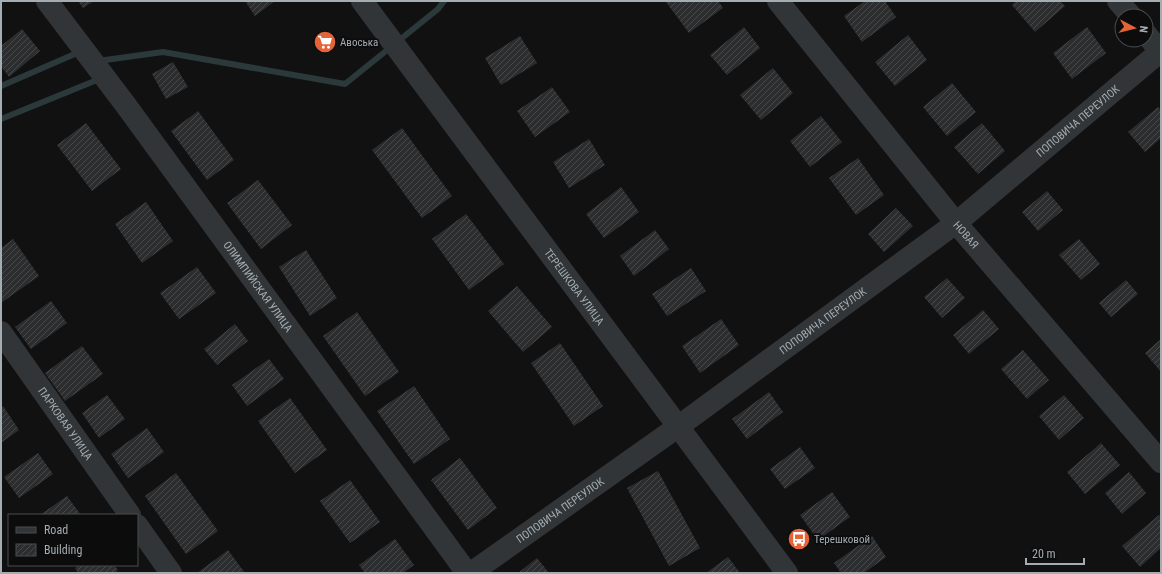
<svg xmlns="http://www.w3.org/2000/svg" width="1162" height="574" viewBox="0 0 1162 574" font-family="'Roboto Condensed',sans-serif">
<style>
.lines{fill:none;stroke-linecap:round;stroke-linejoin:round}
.stream{stroke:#2b393a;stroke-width:6}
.building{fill:url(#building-hatch)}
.minor{stroke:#323537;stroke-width:22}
.labels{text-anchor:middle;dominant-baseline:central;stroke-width:3.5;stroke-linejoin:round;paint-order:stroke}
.poi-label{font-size:11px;fill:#a3adb2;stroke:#0c0c0d;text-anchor:start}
.street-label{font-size:11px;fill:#a3adb2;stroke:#0c0c0d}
</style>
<defs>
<pattern id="building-hatch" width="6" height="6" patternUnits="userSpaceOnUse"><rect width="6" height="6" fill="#2c2d2e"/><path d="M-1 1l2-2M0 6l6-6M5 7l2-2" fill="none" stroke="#47494a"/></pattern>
</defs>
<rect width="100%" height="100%" fill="#111112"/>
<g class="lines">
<path class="stream" d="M 98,61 L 163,52 L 345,84 L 438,9 L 444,1
M 1,86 L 77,53 L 80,56
M 1,119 L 102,78"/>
</g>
<path class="building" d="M 78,1 L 94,1 L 83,8 Z
M 245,1 L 275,1 L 255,16 Z
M 668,1 L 718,1 L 723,8 L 689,33 L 666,2 Z
M 865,1 L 885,1 L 896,17 L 862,42 L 844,16 Z
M 1016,1 L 1060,1 L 1065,6 L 1035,32 L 1012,5 Z
M 744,27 L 760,48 L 727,75 L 710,55 Z
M 1087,27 L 1106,53 L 1072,79 L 1053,53 Z
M 22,29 L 40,51 L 9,77 L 1,66 L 1,46 Z
M 908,35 L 927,60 L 895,86 L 875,62 Z
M 520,36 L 537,63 L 501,85 L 485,58 Z
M 173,62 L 188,87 L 166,99 L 152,74 Z
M 773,68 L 793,93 L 761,120 L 740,95 Z
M 952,83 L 976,112 L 947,136 L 923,107 Z
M 552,87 L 570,112 L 535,137 L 517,111 Z
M 1158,107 L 1161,110 L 1161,138 L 1145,152 L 1128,132 Z
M 198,111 L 234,160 L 207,180 L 171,131 Z
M 821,116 L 842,142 L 810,167 L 790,141 Z
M 86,123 L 121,169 L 92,191 L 57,145 Z
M 982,123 L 1005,151 L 978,174 L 954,147 Z
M 402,128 L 452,196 L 422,218 L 372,150 Z
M 589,139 L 605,165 L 569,188 L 553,162 Z
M 858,158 L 884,195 L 856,215 L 829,178 Z
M 258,180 L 292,225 L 261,249 L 227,203 Z
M 621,187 L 639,212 L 604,238 L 586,214 Z
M 1047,191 L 1063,210 L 1038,231 L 1022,212 Z
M 146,202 L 173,241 L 142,263 L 115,224 Z
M 896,208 L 913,226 L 884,252 L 868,234 Z
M 466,214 L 504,264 L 469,290 L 432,239 Z
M 655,230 L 669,249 L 634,276 L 620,256 Z
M 13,239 L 39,276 L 1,303 L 1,248 Z
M 1079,239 L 1100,264 L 1081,280 L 1059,255 Z
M 306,250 L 337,298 L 310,316 L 279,267 Z
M 197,267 L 216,293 L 179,319 L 160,293 Z
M 691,268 L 706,291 L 667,316 L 652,294 Z
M 947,278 L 965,298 L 942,318 L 924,297 Z
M 1126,280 L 1138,294 L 1111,317 L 1099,303 Z
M 517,286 L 552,327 L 523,352 L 488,311 Z
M 51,301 L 67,323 L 31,349 L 15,327 Z
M 983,310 L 999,329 L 969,354 L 953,335 Z
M 357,312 L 399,372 L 365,396 L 323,336 Z
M 721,319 L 739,345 L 700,373 L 682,346 Z
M 235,324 L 248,341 L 217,365 L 204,349 Z
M 1161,339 L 1161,372 L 1145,353 Z
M 560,343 L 603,406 L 574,426 L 531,363 Z
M 82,346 L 103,374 L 65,401 L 45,373 Z
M 1023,350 L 1049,380 L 1027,399 L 1001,369 Z
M 269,359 L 284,379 L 247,406 L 232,385 Z
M 414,386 L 450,439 L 414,464 L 377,411 Z
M 769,392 L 783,412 L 747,439 L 732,419 Z
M 107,395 L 125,419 L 99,438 L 82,413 Z
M 1064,395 L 1084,418 L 1059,440 L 1039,416 Z
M 290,398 L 327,450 L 295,473 L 258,421 Z
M 3,406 L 19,430 L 1,443 L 1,408 Z
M 147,428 L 164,452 L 128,478 L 111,454 Z
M 1101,443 L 1120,465 L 1085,494 L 1067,472 Z
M 800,447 L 815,468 L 785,489 L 770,469 Z
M 38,453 L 53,474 L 19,498 L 4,477 Z
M 460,458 L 497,508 L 468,530 L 431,480 Z
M 658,471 L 700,548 L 669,566 L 627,488 Z
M 1129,472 L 1146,493 L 1122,514 L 1105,493 Z
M 176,473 L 218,531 L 186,554 L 145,496 Z
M 350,480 L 380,522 L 350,543 L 320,501 Z
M 832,492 L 850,517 L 818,540 L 800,515 Z
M 67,496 L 81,515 L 40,515 Z
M 1159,515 L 1161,517 L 1161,548 L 1140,567 L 1122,546 Z
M 872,536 L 886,557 L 864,573 L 841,573 L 834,563 Z
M 395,539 L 414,565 L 403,573 L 365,573 L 359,565 Z
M 228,550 L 245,573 L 197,573 Z
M 728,557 L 740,573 L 706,573 Z
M 537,558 L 549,573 L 518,573 Z
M 79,565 L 114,565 L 118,570 L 115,573 L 78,573 L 75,568 Z"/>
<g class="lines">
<g class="minor">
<path id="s1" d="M 47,1 L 125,104 L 467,573"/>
<path id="s2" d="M 362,1 L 787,573"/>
<path id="s3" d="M 778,1 L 956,223 L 1161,462"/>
<path d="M 1118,1 L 1131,16"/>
<path d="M 1146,34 L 1161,52"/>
<path id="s4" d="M 1,332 L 130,515"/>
<path d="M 137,525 L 171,573"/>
<path id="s5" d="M 471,573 L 679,426 L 956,223 L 1161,51"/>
</g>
</g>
<defs>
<g id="supermarket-disc" transform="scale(1.15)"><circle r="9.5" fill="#e46437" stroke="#0c0c0d"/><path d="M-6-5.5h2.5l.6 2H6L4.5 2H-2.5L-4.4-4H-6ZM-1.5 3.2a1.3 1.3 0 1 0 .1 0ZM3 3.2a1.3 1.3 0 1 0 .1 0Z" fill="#fff"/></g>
<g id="bus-disc" transform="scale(1.15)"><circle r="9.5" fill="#e46437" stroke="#0c0c0d"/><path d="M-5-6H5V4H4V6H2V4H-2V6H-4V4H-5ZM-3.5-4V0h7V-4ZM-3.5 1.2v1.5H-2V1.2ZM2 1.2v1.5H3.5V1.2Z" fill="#fff"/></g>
</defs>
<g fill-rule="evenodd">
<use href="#supermarket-disc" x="325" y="42"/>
<use href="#bus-disc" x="799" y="539"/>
</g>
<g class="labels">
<g class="poi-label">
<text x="340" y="42">Авоська</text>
<text x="814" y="539">Терешковой</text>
</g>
<g class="street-label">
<text stroke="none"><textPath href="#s5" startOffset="757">ПОПОВИЧА ПЕРЕУЛОК</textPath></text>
<text stroke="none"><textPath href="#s3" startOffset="300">НОВАЯ</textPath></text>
<text stroke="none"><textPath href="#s1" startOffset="355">ОЛИМПИЙСКАЯ УЛИЦА</textPath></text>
<text stroke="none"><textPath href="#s2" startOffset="356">ТЕРЕШКОВА УЛИЦА</textPath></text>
<text stroke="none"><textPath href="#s5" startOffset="433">ПОПОВИЧА ПЕРЕУЛОК</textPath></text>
<text stroke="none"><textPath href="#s4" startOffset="112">ПАРКОВАЯ УЛИЦА</textPath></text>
<text stroke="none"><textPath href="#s5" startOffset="109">ПОПОВИЧА ПЕРЕУЛОК</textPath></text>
</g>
</g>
<rect width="1162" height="574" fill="none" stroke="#a3adb2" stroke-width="4"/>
<rect x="8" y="514" width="130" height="52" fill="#0c0c0d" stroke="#484c4f"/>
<rect x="16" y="527" width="20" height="6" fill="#323537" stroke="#484c4f"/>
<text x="44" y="534" font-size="12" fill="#a3adb2">Road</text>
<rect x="16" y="544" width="20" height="12" fill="url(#building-hatch)" stroke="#484c4f"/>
<text x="44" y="554" font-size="12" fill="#a3adb2">Building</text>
<g transform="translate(1134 28) rotate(97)"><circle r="19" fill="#0c0c0d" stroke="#484c4f"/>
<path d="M0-3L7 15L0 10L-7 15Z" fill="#e46437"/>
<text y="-6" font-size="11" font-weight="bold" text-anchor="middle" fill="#a3adb2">N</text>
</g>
<path d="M1026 558v6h58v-6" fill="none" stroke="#a3adb2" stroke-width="2"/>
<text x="1032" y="558" font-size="12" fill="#a3adb2" stroke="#0c0c0d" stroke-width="3" paint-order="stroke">20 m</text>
</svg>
